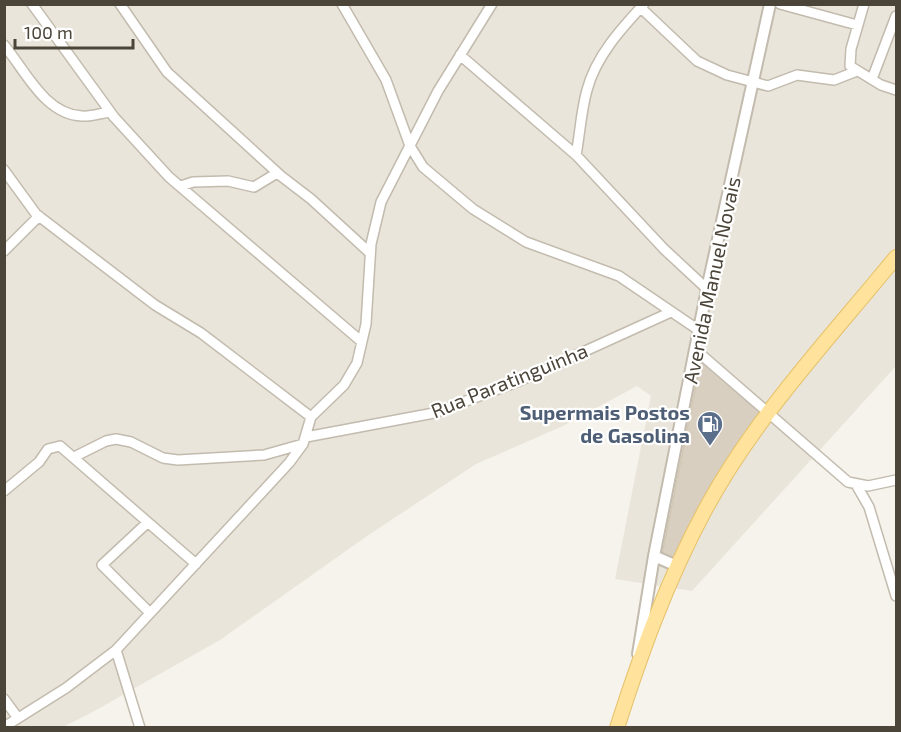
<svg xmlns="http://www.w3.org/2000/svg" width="901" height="732" viewBox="0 0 901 732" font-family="'Exo 2',sans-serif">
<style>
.residential{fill:#eae5da}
.building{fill:#d8cfc1;stroke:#d3c7b4;stroke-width:1.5}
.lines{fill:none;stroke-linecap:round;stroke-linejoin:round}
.minor-casing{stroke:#c2bbae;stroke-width:12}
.tertiary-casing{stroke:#c2bbae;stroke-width:14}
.primary-casing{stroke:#e6c16a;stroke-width:16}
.minor{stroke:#fff;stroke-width:9}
.tertiary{stroke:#fff;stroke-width:10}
.primary{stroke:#ffe39c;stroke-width:14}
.labels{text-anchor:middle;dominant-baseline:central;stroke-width:4.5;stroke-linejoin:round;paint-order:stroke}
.street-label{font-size:20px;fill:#4b4439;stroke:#fff}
.service-label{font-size:20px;font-weight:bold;fill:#4e5e75;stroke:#fff;text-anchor:end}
</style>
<rect width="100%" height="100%" fill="#f6f3ec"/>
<path class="residential" d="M 4,5 L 896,5 L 896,366 L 692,591 L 615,579 L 651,396 L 637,386 L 563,426 L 476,464 L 367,536 L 220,640 L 89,714 L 63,727 L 5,727 Z"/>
<path class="building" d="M 701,360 L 763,412 L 713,482 L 674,559 L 662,555 Z"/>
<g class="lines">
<g class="minor-casing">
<path id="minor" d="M 32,4 L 114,117 L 169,177 L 362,342
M 120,4 L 167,72 L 281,176 L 311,199 L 370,253
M 342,4 L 386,80 L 410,146 L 423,167 L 473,209 L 526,242 L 619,276 L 700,331
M 780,4 L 857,25
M 864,4 L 851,49 L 850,66 L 881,85 L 896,90
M 641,8 L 697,61 L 727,75 L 768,86 L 797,75 L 834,80 L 857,71
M 4,45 C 25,70 45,115 82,116 C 91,117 101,113 110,112
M 460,55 L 576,155 L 664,249 L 707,289
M 872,79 L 896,16
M 576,155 C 580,134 581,111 587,90 C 596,56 621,29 644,4
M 4,170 L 36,214 L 155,305 L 201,333 L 311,417
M 181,186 L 193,182 L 228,181 L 254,187 L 277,173
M 4,251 L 39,216
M 697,351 L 848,482 L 868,486 L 896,480
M 306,437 L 434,413 L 517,382 L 671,312
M 74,457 L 106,441 L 116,439 L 131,442 L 163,458 L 178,460 L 264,455 L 303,444
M 857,486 L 869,507 L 896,596
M 4,491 L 39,462 L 48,449 L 60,446 L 196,564
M 147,523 L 102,565 L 150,613
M 116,650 L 140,728
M 4,699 L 18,718
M 4,727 L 66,688 L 116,650 L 289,463 L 303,444 L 311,417 L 344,385 L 357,363 L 366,324 L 371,244 L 381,202 L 438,91 L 492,4"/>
</g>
<g class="tertiary-casing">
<path id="tertiary" d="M 654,556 L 677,566
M 638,654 L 654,556 L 707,289 L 770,4"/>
</g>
<g class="primary-casing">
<path id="primary" d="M 617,728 C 641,653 667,581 704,512 C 754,418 829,339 896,257"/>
</g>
<use href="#minor" class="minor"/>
<use href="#tertiary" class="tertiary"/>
<use href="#primary" class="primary"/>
</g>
<defs>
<g id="fuel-pin" transform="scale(1.35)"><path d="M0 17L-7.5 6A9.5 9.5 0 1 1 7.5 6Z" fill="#5c6f8a" stroke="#fff"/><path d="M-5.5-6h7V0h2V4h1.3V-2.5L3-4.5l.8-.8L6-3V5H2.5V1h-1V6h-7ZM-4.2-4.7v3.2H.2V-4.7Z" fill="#fff"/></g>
</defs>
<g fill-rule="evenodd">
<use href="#fuel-pin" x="710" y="424"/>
</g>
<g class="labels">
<g class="street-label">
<text transform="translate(711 280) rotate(-78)">Avenida Manuel Novais</text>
<text transform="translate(509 380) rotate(-22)">Rua Paratinguinha</text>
</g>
<g class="service-label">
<text x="690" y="412">Supermais Postos<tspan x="690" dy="23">de Gasolina</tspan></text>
</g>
</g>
<rect width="901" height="732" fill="none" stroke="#4b4439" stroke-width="12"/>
<path d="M15 39v9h118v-9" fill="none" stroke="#4b4439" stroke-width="3"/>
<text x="24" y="39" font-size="18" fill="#4b4439" stroke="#ffffff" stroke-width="4.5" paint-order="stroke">100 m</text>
</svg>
